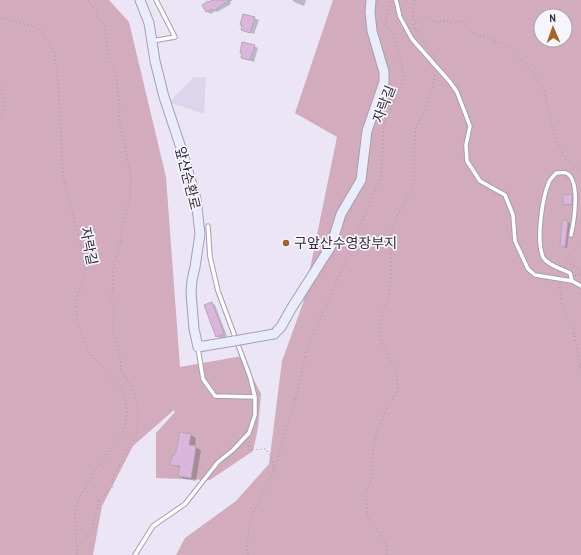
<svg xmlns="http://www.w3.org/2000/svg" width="581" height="555" viewBox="0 0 581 555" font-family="'Archivo Narrow','Noto Sans KR',sans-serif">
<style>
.built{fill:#ddd5eb}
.green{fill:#d2acbd;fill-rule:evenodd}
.shadow{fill:#0003}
.building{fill:#dcb5dd;stroke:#b5a8b5}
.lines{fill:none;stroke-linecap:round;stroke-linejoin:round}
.lane-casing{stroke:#a59faf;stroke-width:5.5}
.secondary-casing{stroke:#a59faf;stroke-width:11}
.path{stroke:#9995a1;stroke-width:1;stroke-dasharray:1 3;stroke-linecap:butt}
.lane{stroke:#fff;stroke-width:3.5}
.secondary{stroke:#eaecfc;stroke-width:9}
.secondary-bridge-casing{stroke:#a59faf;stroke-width:11;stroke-linecap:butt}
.secondary-bridge{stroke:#eaecfc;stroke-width:9}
.poi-dot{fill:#a26529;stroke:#f7f4fe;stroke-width:1.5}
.labels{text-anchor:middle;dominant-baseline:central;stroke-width:3.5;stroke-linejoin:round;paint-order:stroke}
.street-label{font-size:14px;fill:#333137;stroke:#f7f4fe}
.poi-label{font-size:14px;fill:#333137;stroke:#f7f4fe;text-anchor:start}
</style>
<rect width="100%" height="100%" fill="#ebe5f6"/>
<path class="built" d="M 194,77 L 206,77 L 204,114 L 169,102 Z"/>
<path class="green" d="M 0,0 L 109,0 L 129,22 L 166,177 L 180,367 L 242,356 L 261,394 L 258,428 L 253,451 L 210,480 L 156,478 L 156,433 L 175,412 L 174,410 L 133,446 L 102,506 L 93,555 L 0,555 Z
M 333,0 L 581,0 L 581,555 L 176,555 L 185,538 L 236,501 L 269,464 L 282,361 L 303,303 L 337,137 L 295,113 ZM 541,16 L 565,16 L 565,40 L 541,40 Z"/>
<path class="shadow" d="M 214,0 L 233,0 L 230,2 L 231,4 L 217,12 L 215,11 L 211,14 L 207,12 L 203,5 Z
M 292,0 L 306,0 L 304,6 L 296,3 Z
M 244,15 L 259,20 L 254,34 L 242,30 Z
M 254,46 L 258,48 L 254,62 L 242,58 Z
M 572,195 L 574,197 L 574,205 L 567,205 L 564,204 Z
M 568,222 L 570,223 L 567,248 L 563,247 L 561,246 Z
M 212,303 L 215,305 L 227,336 L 221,339 L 217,336 Z
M 191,435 L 196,438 L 195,447 L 201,450 L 196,481 L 184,479 L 179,476 L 180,468 L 172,464 L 175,457 Z"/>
<path class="building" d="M 212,0 L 230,0 L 213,11 L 212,9 L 206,12 L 202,5 L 208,1 L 209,2 Z
M 243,14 L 255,17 L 250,33 L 241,30 L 242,25 L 240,25 Z
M 242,42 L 255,45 L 252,56 L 251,55 L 250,60 L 241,58 L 242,53 L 240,53 Z
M 572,194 L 572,204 L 563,205 L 563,195 Z
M 562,220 L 568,221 L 565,247 L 560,246 Z
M 212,302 L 224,334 L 216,337 L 204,305 Z
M 180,432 L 191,434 L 189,445 L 196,446 L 191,478 L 178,476 L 180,466 L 170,465 L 172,456 L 174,456 L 175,452 L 176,452 Z"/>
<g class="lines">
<g class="lane-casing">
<path id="lane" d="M 396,0 L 400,17 L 412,39 L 450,82 L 457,92 L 470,126 L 466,145 L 467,161 L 480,181 L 505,195 L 513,215 L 515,241 L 528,269 L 535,275 L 572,281 L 581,286
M 152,41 L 175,37 L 156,0
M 208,226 L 210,257 L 218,291 L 250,377 L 255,397
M 571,235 C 574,222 581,179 566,173 C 563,172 559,173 556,173 C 554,176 550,179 549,182 C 542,198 536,241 543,257 C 547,265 562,269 570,273 L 572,281
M 135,555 L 153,526 L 185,504 L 218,462 L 233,450 L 249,433 L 255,415 L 255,397 L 215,396 L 203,379 L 198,348"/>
</g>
<g class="secondary-casing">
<path id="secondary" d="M 140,0 L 149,23 L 155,61 L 164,97 L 184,157 L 196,199 L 200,234 L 195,267 L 192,280 L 191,293 L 194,329 L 198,347 L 234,341
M 274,334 L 281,327 L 291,309 L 331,246 L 341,214 L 361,180 L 367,131 L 384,82 L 384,72 L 372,31 L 370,12 L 371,0"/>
</g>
<path class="path" d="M 415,0 L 413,11 L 413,20 L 415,23 L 419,23 L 426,17 C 433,22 437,24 445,20 L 450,23 L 463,21 L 469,28 L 472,33 L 507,45 L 531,70 L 544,90 L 554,134 L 558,144 L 565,158 L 581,170
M 0,18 L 33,26 L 41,31 L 54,51 L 58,78 L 63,177 L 81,245 L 85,269 L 83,281 L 75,301 L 78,324 L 87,349 L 120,388 L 124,396 L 127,409 L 124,430 L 96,470 L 78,501 L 75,513 L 77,555
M 413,20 L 414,27 L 436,59
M 0,86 C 7,100 5,107 0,121
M 575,276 L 579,275 L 580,271 L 576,266 L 569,264 L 566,257 L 581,241
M 560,283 C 560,293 560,302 564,311 C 566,318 571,322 573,328 L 581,369
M 251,438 L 248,447 L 249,450 L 266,449 L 273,460 L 273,470
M 77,547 L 92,529 L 99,500 L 106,493 L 113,487 L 112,480 L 126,452 L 136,437 L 138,423 L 138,407 L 131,385 L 121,370 L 120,355 L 113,333 L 114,306 L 110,300 L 113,290 L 113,271 L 117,253 L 121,240 L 122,223 L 130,201 L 131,177 L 119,120 L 120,106 L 115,70 L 108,58 L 105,27 L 97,17 L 97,10 L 91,5 L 88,0
M 248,555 L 247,548 L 250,519 L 273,472 L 298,391 L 306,351 L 344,265 L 381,176 L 384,124 L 405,76 L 394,35 L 385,24 L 391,0
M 387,555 C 388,544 382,535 375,526 C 373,524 370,521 369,519 C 365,510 368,502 365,493 L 373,476 L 371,464 L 377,431 L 388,405 L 393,400 L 398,390 L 396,372 L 380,339 L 380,326 L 383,311 L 388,299 L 391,280 L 391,251 L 389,242 L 393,225 L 401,208 L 414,187 L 414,149 L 416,127 L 425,109 L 434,83 L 435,72"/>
<use href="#lane" class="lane"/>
<use href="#secondary" class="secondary"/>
<g class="secondary-bridge-casing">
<path id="secondary-bridge" d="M 234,341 L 274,334"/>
</g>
<use href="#secondary-bridge" class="secondary-bridge"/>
</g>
<circle class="poi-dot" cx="286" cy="243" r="4"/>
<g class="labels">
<g class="street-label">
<text transform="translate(384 104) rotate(-69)">자락길</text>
<text transform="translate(188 178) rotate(76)">앞산순환로</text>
<text transform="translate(89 246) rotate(79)">자락길</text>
</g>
<g class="poi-label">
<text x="294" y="243">구앞산수영장부지</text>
</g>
</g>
<g transform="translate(553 28) rotate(358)"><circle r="19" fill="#f7f4fe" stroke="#a9a6ae"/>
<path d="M0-3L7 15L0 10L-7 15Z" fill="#a26529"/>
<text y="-6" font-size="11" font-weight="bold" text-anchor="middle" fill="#333137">N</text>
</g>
</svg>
